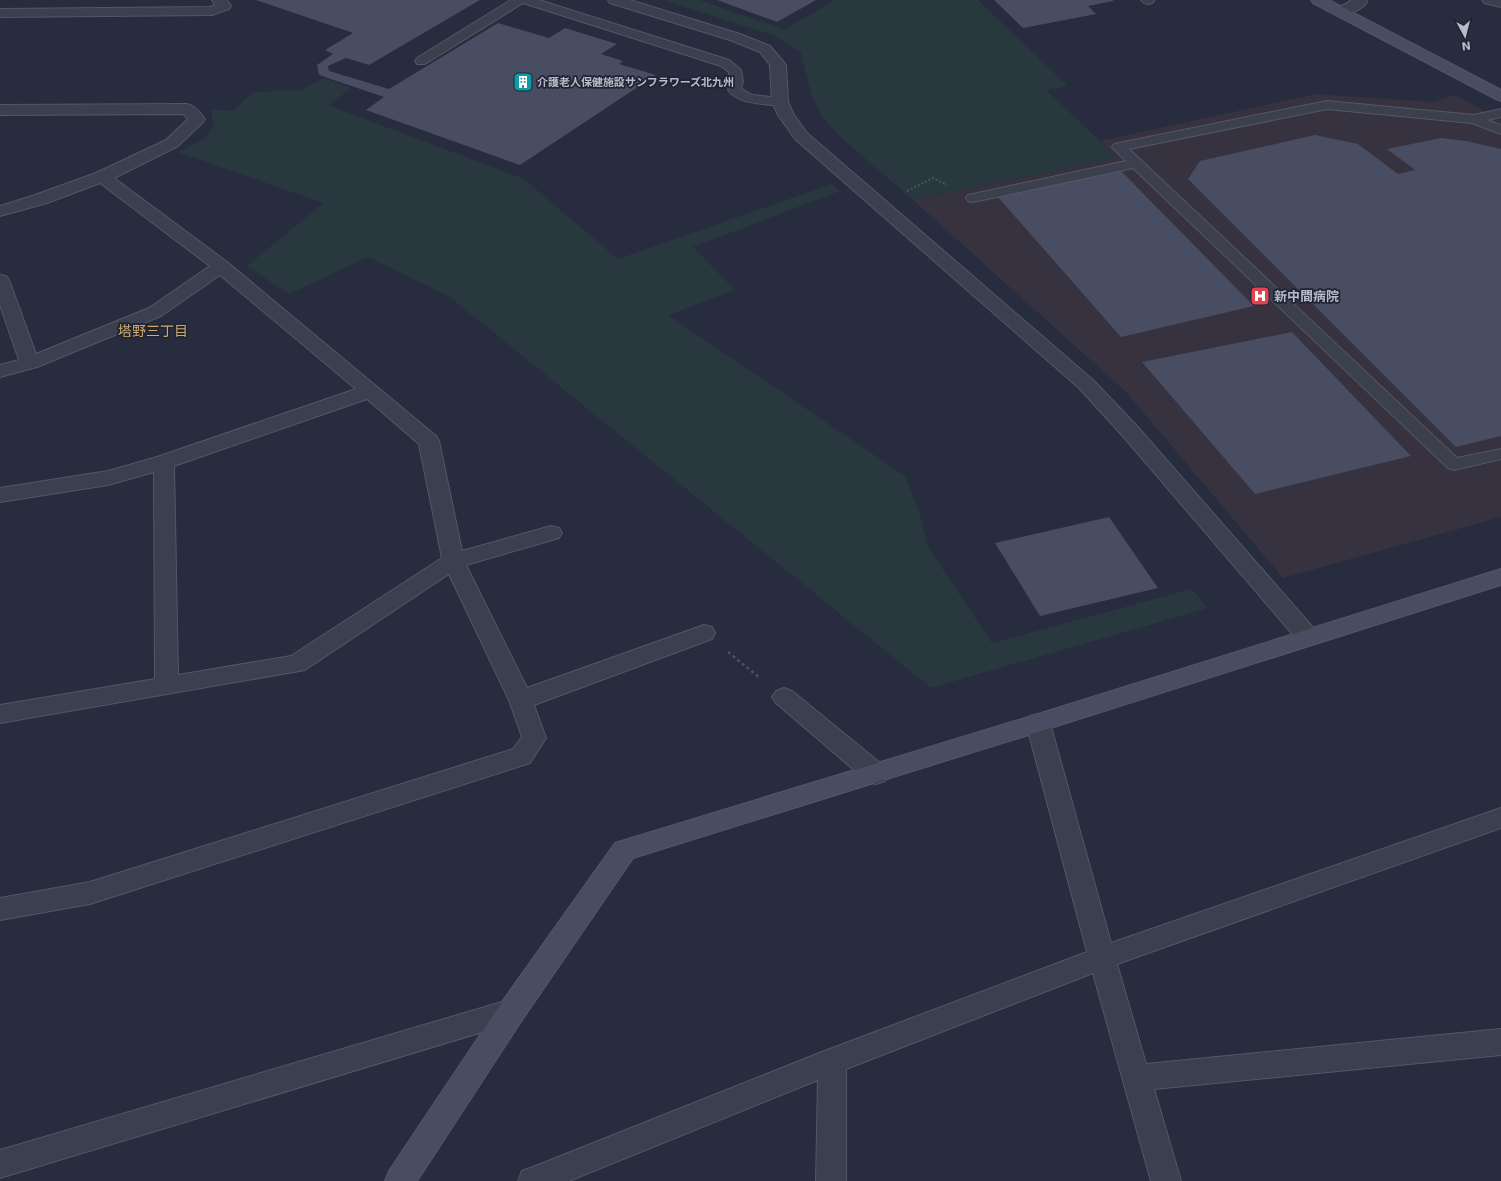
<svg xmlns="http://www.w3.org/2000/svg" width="1501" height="1181" viewBox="0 0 1501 1181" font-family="'DejaVu Sans','Noto Sans JP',sans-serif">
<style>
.medical{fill:#373240}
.green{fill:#29383f}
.building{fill:#484d62}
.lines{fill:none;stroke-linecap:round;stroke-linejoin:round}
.lane-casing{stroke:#535766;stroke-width:2}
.street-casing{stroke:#535766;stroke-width:2}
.secondary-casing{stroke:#535766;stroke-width:2}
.path-far1{stroke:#47555c;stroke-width:2;stroke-dasharray:2 2;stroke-linecap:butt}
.path{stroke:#47555c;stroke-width:2.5;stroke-dasharray:3 3;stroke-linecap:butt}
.lane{fill:#3b3f4e;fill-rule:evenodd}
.street{fill:#3b3f4e;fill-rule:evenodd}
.secondary{fill:#494d61;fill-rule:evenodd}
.labels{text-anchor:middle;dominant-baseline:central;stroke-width:3.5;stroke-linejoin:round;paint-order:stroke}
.far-poi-label{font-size:11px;font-weight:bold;fill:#b7bac9;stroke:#202433;text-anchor:start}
.poi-label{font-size:13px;font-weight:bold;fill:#b7bac9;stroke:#202433;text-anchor:start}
.neighbourhood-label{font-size:14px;fill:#cdab6e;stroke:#202433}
</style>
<rect width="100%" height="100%" fill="#272c3e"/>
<path class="medical" d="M 1316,94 L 1434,102 L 1455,95 L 1501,120 L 1501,517 L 1283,578 L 1126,392 L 913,200 L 1117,158 L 1100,141 Z"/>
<path class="green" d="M 664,0 L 699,0 L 785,29 L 835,0 L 978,0 L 1068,86 L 1046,90 L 1118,158 L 913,200 L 837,134 L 821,115 L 812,96 L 801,53 L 775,36 Z
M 322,78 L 352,88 L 328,105 L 524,179 L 618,259 L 832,184 L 840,191 L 693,247 L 735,290 L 668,315 L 905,476 L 918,509 L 928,547 L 992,643 L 1192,589 L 1208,608 L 931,688 L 450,297 L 368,257 L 289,294 L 247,266 L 323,203 L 178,152 L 204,139 L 214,126 L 211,109 L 234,111 L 253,92 L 303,90 Z"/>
<path class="building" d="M 256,0 L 480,0 L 369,65 L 346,58 L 328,66 L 329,71 L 389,89 L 498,23 L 549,38 L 565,28 L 617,44 L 601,54 L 623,61 L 619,64 L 656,75 L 520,165 L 366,110 L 384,97 L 319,75 L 317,65 L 333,54 L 325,50 L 353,33 Z
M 717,0 L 816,0 L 777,22 Z
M 994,0 L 1113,0 L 1113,1 L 1088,6 L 1096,14 L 1023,28 Z
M 1315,135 L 1358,144 L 1398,174 L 1415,170 L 1387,149 L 1441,138 L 1466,141 L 1501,149 L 1501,436 L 1456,447 L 1188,179 L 1200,161 Z
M 1120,170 L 1254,306 L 1121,337 L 997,196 Z
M 1292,332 L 1411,456 L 1255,494 L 1142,362 Z
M 1109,517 L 1158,588 L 1040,616 L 995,543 Z"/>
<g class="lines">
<g class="lane-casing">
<path id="lane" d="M 511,0 L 539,0 L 729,60 L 741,70 L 743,82 L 741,89 L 752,95 L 780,98 L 785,99 L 786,102 L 785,105 L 780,106 C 765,104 737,104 728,90 L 731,82 L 729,72 L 721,66 L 523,3 L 425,64 L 417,64 L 415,61 L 417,58 Z
M 1141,0 L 1153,0 L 1154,1 L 1152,3 C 1147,5 1144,4 1141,0 Z
M 1327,101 L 1474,115 L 1501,109 L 1501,117 L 1487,120 L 1501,125 L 1501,134 L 1472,123 L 1327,109 L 1129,149 L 1457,458 L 1501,449 L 1501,459 L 1454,470 L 1448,468 L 1133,168 L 973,202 L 968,201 L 966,198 L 968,195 L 973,194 L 1126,161 L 1112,147 L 1114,144 Z"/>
</g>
<g class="street-casing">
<path id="street" d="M 212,0 L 227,0 L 231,6 L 229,9 L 212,15 L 0,17 L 0,9 L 210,7 L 215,5 Z
M 608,0 L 630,0 L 740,34 L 770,46 L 786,65 L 788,102 L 794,115 L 807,133 L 1093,380 L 1136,425 L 1316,631 L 1319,637 L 1316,643 L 1308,645 L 1300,643 L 1122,435 L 1079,388 L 795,139 L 778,115 L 772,102 L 770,65 L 760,52 L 730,40 L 610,3 Z
M 1350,0 L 1366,0 L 1367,2 C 1362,10 1345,17 1336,15 L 1334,12 L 1336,9 L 1351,1 Z
M 1482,0 L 1501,0 L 1501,7 L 1484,3 Z
M 187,104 C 195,106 200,112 205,119 L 203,122 L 178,146 L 114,178 L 227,262 L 436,436 L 439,441 L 462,551 L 551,526 L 559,528 L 562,533 L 559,538 L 466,565 L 527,688 L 704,625 L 712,627 L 715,633 L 712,639 L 534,705 L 546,738 L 530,763 L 90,904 L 0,920 L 0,898 L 90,882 L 513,749 L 522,737 L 509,700 L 449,574 L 305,670 L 0,723 L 0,705 L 155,679 L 154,472 L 108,485 L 0,502 L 0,488 L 108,471 L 157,457 L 356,389 L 220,275 L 161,316 L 37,367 L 0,377 L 0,365 L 19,360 L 0,305 L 0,275 L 6,276 L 9,280 L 36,354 L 149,308 L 210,266 L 100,183 L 47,203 L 0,216 L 0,206 L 35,195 L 96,173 L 166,140 L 188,119 L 183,114 L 0,115 L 0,105 ZM 367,399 L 419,444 L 442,558 L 291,656 L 178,675 L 174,466 Z
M 784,688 L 792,691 L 885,767 L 888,774 L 885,781 L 876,784 L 867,781 L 776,703 L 772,697 L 776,691 Z
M 1038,714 L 1046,716 L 1050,723 L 1111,943 L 1501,808 L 1501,828 L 1117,964 L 1146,1064 L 1501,1029 L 1501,1055 L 1154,1089 L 1181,1181 L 1151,1181 L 1093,973 L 846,1069 L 846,1181 L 816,1181 L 818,1080 L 569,1181 L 518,1181 L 522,1171 L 533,1167 L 822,1052 L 1087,952 L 1026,723 L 1030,716 Z
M 512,999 L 522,1002 L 526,1011 L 522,1020 L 512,1023 L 0,1178 L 0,1150 Z"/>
</g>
<g class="secondary-casing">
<path id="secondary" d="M 1311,0 L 1329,0 L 1501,90 L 1501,101 L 1496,99 L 1313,3 Z
M 1501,569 L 1501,585 L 1038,732 L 633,858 L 522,1020 L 417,1181 L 385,1181 L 389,1171 L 502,1002 L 615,843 L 1038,714 Z"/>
</g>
<path class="path-far1" d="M 907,191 L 933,178 L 947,185"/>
<path class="path" d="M 728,652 L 760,678"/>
<use href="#lane" class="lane"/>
<use href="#street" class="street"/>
<use href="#secondary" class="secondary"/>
</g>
<defs>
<g id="building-square" transform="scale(1)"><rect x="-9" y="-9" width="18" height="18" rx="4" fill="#0f9aa8" stroke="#202433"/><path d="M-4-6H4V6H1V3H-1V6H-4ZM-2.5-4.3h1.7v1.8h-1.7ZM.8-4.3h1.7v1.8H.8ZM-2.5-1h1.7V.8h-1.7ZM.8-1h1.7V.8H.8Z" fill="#fff"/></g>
<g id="hospital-square" transform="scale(1)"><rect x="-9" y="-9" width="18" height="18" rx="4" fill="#e0444e" stroke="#202433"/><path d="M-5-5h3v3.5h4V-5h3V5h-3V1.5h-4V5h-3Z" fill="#fff"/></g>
</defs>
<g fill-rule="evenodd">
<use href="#building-square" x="523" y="82"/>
<use href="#hospital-square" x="1260" y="296"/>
</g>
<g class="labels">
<g class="far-poi-label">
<text x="537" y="82">介護老人保健施設サンフラワーズ北九州</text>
</g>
<g class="poi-label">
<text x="1274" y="296">新中間病院</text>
</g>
<g class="neighbourhood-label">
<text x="153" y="331">塔野三丁目</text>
</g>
</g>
<g transform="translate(1465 36) rotate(173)" stroke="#202433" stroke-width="3" paint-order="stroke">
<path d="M0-3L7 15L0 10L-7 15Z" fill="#b7bac9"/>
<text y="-6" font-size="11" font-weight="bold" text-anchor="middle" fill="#b7bac9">N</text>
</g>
</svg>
